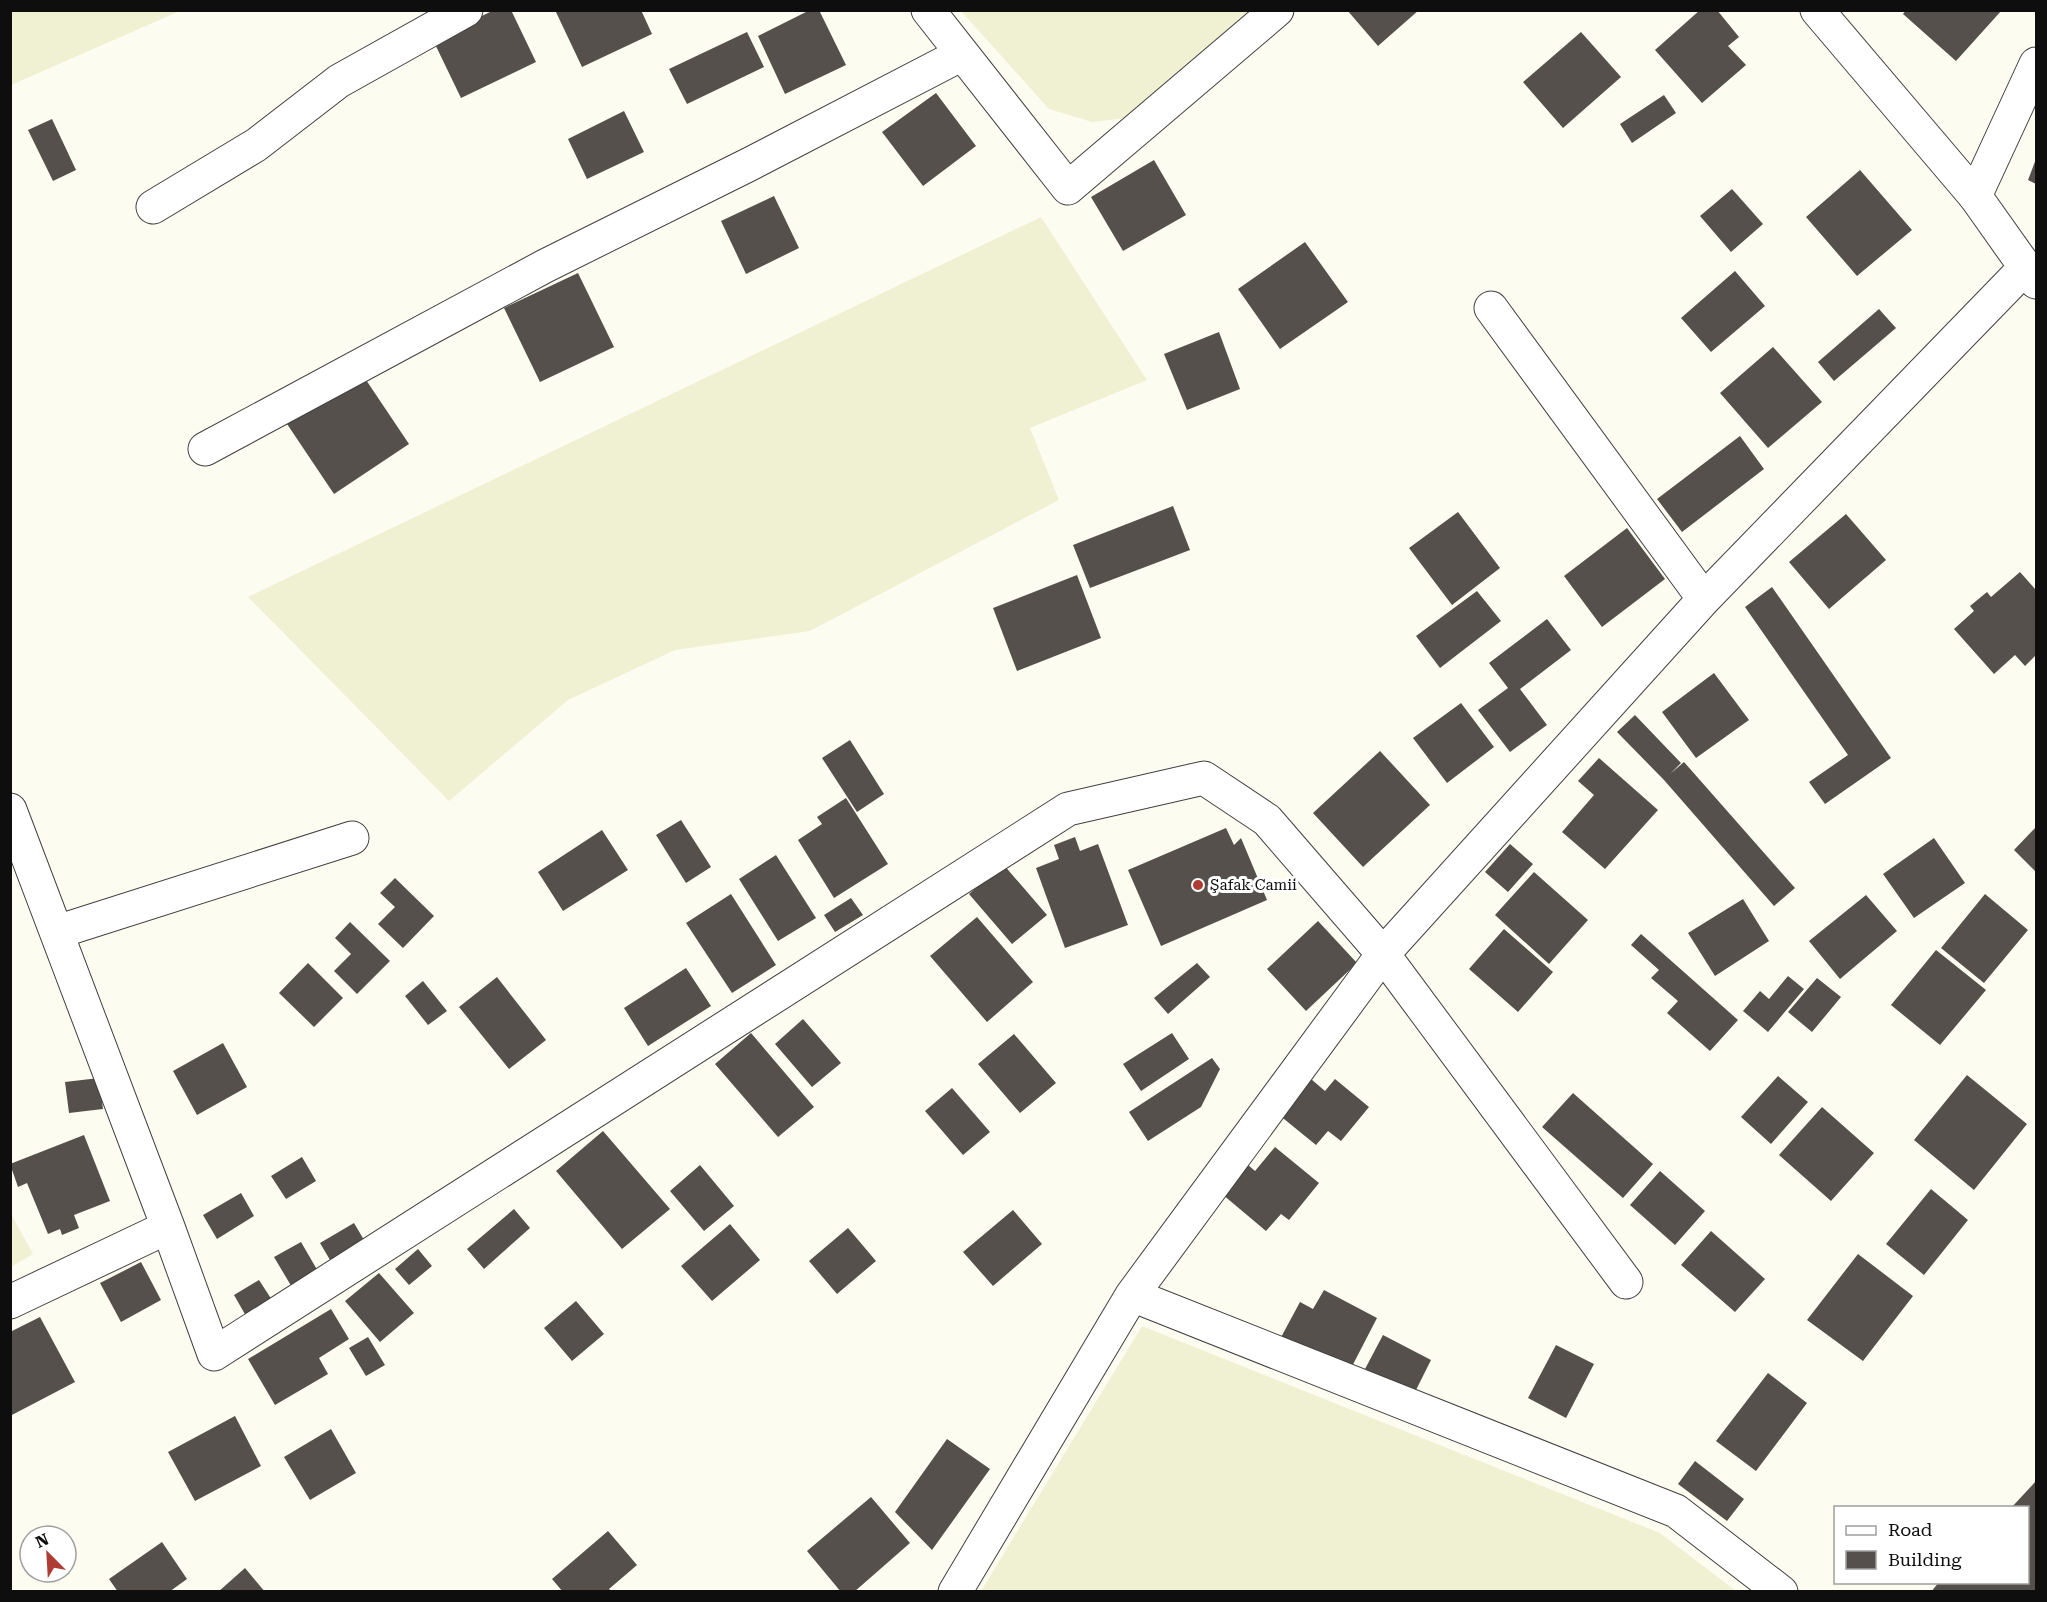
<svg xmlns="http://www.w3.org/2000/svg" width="2047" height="1602" viewBox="0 0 2047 1602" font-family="'Roboto Serif',serif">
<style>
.farmland{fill:#f0f1d3}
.building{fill:#55504b}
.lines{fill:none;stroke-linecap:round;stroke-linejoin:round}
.minor-casing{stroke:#414141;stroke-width:35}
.tertiary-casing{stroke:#414141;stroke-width:35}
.minor{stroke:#fff;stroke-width:33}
.tertiary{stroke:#fff;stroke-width:33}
.poi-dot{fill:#ae3c35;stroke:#fff;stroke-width:2}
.labels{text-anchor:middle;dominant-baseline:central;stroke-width:6;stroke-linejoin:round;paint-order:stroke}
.poi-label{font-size:15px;fill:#0e0e0e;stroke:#fff;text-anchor:start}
</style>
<rect width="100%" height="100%" fill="#fdfcf0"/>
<path class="farmland" d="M 11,10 L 180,10 L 180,11 L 11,85 Z
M 961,11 L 1250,11 L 1127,118 L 1092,122 L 1049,109 Z
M 1041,217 L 1147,380 L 1030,428 L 1059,500 L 810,631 L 675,650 L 568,700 L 449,801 L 248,597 Z
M 10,1212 L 33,1254 L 11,1267 L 10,1267 Z
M 1142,1326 L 1660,1533 L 1736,1591 L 981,1591 Z"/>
<path class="building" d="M 494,10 L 511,10 L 536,62 L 461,98 L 433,40 Z
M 555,10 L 641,10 L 652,34 L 582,67 Z
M 810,10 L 819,10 L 846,65 L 785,94 L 758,36 Z
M 1347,10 L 1419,10 L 1378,46 Z
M 1700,10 L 1717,10 L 1739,37 L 1728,46 L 1746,65 L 1702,103 L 1655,50 Z
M 1906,10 L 2002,10 L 1956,61 L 1903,14 Z
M 747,32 L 764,67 L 687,104 L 669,69 Z
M 1581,32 L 1621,77 L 1563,128 L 1523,82 Z
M 936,93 L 976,146 L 923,186 L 882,132 Z
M 1664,95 L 1676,113 L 1632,143 L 1620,124 Z
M 624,111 L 644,152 L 587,179 L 568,139 Z
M 52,119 L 76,170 L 53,181 L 28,130 Z
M 2036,159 L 2036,184 L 2028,180 Z
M 1154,160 L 1186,215 L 1123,251 L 1091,197 Z
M 1860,170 L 1912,230 L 1857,276 L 1806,217 Z
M 1732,189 L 1763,224 L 1731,252 L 1700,216 Z
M 774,196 L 799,248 L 746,274 L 721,221 Z
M 1305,242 L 1348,302 L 1280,349 L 1238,289 Z
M 1735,271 L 1765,306 L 1711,352 L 1681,318 Z
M 578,273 L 614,347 L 540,382 L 504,308 Z
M 1879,309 L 1896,328 L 1834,381 L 1818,362 Z
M 1219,332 L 1240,389 L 1187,410 L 1164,354 Z
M 1773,347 L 1822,402 L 1768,448 L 1720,393 Z
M 358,368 L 409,444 L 334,494 L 283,418 Z
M 1740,436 L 1764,469 L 1682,532 L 1657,499 Z
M 1173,506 L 1190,550 L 1090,588 L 1073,545 Z
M 1458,512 L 1500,568 L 1452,605 L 1409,548 Z
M 1846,514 L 1886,560 L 1829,609 L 1789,562 Z
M 1627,528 L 1665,579 L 1602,627 L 1564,576 Z
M 2020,572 L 2036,590 L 2036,655 L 2025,666 L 2015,655 L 1994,674 L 1954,629 L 1974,611 L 1970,606 L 1987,592 L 1991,597 Z
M 1077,575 L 1101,638 L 1017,671 L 993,608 Z
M 1772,587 L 1891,758 L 1825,804 L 1809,782 L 1848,755 L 1745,607 Z
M 1477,591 L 1501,621 L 1440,668 L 1416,636 Z
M 1547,619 L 1571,650 L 1520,689 L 1547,725 L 1510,752 L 1478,710 L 1508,688 L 1489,663 Z
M 1714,673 L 1749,720 L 1696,758 L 1662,712 Z
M 1461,703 L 1494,747 L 1447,783 L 1413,738 Z
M 1635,715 L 1681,763 L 1670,774 L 1684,762 L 1795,888 L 1774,906 L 1664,780 L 1617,732 Z
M 850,740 L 884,794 L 857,812 L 822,758 Z
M 1380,751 L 1430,805 L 1363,867 L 1313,813 Z
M 1599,758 L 1658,810 L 1605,869 L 1562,832 L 1594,795 L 1578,781 Z
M 846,798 L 888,864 L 834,898 L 798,840 L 822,824 L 817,817 Z
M 681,820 L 711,867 L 686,883 L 656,835 Z
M 2036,827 L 2036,872 L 2014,850 Z
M 1226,828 L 1234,845 L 1241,838 L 1267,900 L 1161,946 L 1128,870 Z
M 602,830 L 628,870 L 563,911 L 538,872 Z
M 1075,837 L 1080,851 L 1098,844 L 1128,925 L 1065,948 L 1036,868 L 1059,859 L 1054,845 Z
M 1934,838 L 1965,883 L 1914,918 L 1883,874 Z
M 1510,844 L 1533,864 L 1508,892 L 1485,872 Z
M 776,855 L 816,918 L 778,941 L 739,879 Z
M 1003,864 L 1047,915 L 1012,944 L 969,894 Z
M 1534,872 L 1588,920 L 1549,964 L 1495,915 Z
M 395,878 L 434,916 L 403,948 L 378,924 L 395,907 L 380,893 Z
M 731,894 L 776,965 L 732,993 L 686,923 Z
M 1985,894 L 2028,930 L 1984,983 L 1941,948 Z
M 1866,895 L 1897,931 L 1840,979 L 1809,941 Z
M 851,898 L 863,915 L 835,932 L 824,915 Z
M 1743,899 L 1769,941 L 1715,976 L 1688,933 Z
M 977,917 L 1033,982 L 987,1022 L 930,956 Z
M 1318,921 L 1357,963 L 1306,1011 L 1267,969 Z
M 350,922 L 390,961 L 357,994 L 334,971 L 351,954 L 335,938 Z
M 1504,929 L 1553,972 L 1518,1012 L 1469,969 Z
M 1641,934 L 1738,1020 L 1710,1051 L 1667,1013 L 1678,1001 L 1651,978 L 1659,970 L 1631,945 Z
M 1936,950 L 1986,990 L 1940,1045 L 1891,1005 Z
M 308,963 L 343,998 L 314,1027 L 279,993 Z
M 1197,963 L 1210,977 L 1168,1014 L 1154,998 Z
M 686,968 L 711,1006 L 648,1046 L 624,1008 Z
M 1788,976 L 1804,989 L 1768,1032 L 1743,1011 L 1760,991 L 1769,999 Z
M 497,977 L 546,1040 L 509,1069 L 459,1007 Z
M 1817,978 L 1841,997 L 1812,1032 L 1788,1012 Z
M 423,981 L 447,1011 L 428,1025 L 405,996 Z
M 803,1019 L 841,1063 L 812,1087 L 775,1044 Z
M 751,1033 L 814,1107 L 778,1137 L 715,1064 Z
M 1172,1033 L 1189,1059 L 1141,1091 L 1123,1064 Z
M 1014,1034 L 1056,1083 L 1020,1113 L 978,1064 Z
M 223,1043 L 247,1087 L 197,1115 L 173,1071 Z
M 1212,1058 L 1220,1069 L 1201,1107 L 1148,1141 L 1129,1112 Z
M 1304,1073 L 1325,1091 L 1335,1079 L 1369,1107 L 1341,1141 L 1328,1131 L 1316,1145 L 1273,1110 Z
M 1967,1075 L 2027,1124 L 1974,1190 L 1914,1140 Z
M 1778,1076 L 1808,1102 L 1771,1144 L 1741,1117 Z
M 99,1078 L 103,1109 L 69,1113 L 65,1082 Z
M 952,1088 L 990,1132 L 963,1155 L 925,1111 Z
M 1573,1093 L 1653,1164 L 1623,1198 L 1542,1127 Z
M 1822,1107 L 1874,1153 L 1831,1201 L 1779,1155 Z
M 603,1131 L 670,1209 L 622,1249 L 556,1171 Z
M 84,1135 L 110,1201 L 74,1215 L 79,1228 L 62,1235 L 60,1229 L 48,1234 L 27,1183 L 18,1187 L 10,1164 Z
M 1275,1147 L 1319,1183 L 1289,1220 L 1281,1214 L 1266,1231 L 1222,1194 L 1247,1164 L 1255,1171 Z
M 302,1157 L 316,1181 L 286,1199 L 271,1176 Z
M 700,1165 L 734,1206 L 704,1231 L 670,1191 Z
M 1660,1171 L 1705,1211 L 1675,1245 L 1630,1205 Z
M 1931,1189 L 1968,1220 L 1924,1275 L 1886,1244 Z
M 241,1193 L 254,1216 L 217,1239 L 203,1215 Z
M 514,1209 L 530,1228 L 484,1269 L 467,1249 Z
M 1013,1210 L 1042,1244 L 993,1286 L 963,1252 Z
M 354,1223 L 367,1245 L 333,1265 L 320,1243 Z
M 730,1224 L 760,1260 L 712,1301 L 681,1266 Z
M 848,1228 L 876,1261 L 837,1294 L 809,1261 Z
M 1711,1231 L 1765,1279 L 1735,1312 L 1681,1265 Z
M 301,1242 L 319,1273 L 293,1289 L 274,1257 Z
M 418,1249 L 432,1266 L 409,1285 L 395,1269 Z
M 1858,1254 L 1913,1296 L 1863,1361 L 1807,1320 Z
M 141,1262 L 161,1300 L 121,1322 L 100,1283 Z
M 379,1273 L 414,1313 L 380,1342 L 345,1301 Z
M 259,1280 L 272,1300 L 246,1316 L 234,1295 Z
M 1324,1290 L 1377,1318 L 1347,1376 L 1279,1341 L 1300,1302 L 1313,1309 Z
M 576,1301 L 604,1334 L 572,1361 L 544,1328 Z
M 331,1309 L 349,1339 L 319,1358 L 328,1374 L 275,1405 L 248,1359 Z
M 40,1317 L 75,1382 L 10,1416 L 10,1332 Z
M 1383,1335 L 1431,1360 L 1414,1394 L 1365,1369 Z
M 368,1337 L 385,1365 L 366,1376 L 349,1348 Z
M 1556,1345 L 1594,1364 L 1566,1418 L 1528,1398 Z
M 1768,1373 L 1807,1403 L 1756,1471 L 1716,1441 Z
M 235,1416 L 261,1466 L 195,1501 L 168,1452 Z
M 331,1429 L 356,1473 L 310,1500 L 284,1457 Z
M 947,1439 L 990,1469 L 932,1550 L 895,1512 Z
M 1695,1461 L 1744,1499 L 1727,1521 L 1678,1484 Z
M 2036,1481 L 2036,1590 L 2035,1592 L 1931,1592 L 1939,1582 L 2028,1582 L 2028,1508 L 2011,1508 Z
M 871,1497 L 910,1543 L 854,1592 L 841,1592 L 807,1551 Z
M 608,1531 L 637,1565 L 609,1589 L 612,1592 L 563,1592 L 552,1579 Z
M 162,1542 L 187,1579 L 169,1592 L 118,1592 L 109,1579 Z
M 245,1568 L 265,1592 L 218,1592 Z"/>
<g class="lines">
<g class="minor-casing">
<path id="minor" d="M 928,10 L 1068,188 L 1277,10
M 1975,196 L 2036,64
M 153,207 L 256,145 L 339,81 L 466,10
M 1491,308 L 1704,599
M 205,449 L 545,266 L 750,164 L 962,54
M 10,810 L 168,1227
M 57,932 L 352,838
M 1132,1295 L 1676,1511 L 1781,1592
M 10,1302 L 168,1227 L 214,1354 L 1068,809 L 1204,778 L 1267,820 L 1383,954 L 1626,1282
M 955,1592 L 1132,1295 L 1383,954 L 1704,599 L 2026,267"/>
</g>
<g class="tertiary-casing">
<path id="tertiary" d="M 1817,10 L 1975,196 L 2036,282"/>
</g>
<use href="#minor" class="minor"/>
<use href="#tertiary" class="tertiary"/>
</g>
<circle class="poi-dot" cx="1198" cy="885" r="6"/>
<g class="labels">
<g class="poi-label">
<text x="1210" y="885">Şafak Camii</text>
</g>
</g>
<rect width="2047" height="1602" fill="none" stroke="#0e0e0e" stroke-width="24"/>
<rect x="1834" y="1506" width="195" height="78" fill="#ffffff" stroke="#9f9f9f" stroke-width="1.5"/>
<rect x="1846" y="1526" width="30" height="9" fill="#ffffff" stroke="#9f9f9f" stroke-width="1.5"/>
<text x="1888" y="1536" font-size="18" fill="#0e0e0e">Road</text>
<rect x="1846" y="1551" width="30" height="18" fill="#55504b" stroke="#9f9f9f" stroke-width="1.5"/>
<text x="1888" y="1566" font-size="18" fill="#0e0e0e">Building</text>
<g transform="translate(48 1554) rotate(336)"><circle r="28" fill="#ffffff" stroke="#9f9f9f" stroke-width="1.5"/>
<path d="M0-4.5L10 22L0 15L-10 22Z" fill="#ae3c35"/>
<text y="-9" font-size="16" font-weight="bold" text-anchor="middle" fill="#0e0e0e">N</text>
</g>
</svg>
